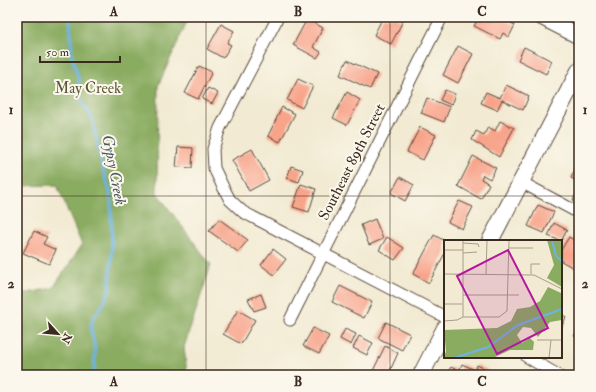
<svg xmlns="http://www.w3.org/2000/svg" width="596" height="392" viewBox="0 0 596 392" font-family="'IM FELL Double Pica',serif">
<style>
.forest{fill:#8aac60;stroke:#626b3f}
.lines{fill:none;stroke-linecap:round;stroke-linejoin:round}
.stream{stroke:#6db3e4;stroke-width:3}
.building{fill:#f8a48b}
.street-casing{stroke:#564739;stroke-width:13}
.secondary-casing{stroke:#564739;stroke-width:18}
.street{stroke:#fff;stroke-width:11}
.secondary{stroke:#fff;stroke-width:16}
.grid{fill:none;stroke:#3b2a1e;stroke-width:1;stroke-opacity:0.55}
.labels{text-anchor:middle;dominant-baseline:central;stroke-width:4;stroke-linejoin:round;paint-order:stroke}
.park-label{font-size:15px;fill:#5d5936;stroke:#fbf7ec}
.street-label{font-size:15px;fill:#3b2a1e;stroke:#fbf7ec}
.water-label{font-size:16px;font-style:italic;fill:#4c5a63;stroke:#fbf7ec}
.inset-river{fill:none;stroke:#6db3e4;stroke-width:2}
.inset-road{fill:none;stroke:#a99d8a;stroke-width:1}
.view{fill:#b5179e;fill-opacity:0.15;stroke:#b5179e;stroke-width:2}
.inset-edge{fill:none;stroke:#3b2a1e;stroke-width:2}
.neatline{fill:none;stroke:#3b2a1e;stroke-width:1.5}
.grid-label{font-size:13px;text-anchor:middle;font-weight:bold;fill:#3b2a1e}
</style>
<rect width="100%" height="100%" fill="#fbf7ec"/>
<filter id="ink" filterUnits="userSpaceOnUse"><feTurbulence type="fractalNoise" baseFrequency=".025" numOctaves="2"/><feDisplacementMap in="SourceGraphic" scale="8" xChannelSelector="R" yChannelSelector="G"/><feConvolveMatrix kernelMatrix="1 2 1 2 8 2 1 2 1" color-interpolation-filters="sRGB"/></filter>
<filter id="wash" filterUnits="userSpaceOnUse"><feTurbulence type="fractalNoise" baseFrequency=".012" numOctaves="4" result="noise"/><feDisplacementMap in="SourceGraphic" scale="16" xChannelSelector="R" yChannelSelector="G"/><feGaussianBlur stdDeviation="0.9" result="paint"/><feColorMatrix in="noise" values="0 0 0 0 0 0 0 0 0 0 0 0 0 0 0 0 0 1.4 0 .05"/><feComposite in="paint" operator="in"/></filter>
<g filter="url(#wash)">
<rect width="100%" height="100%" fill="#f2ead2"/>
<path class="forest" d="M 17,17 L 189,17 L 158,86 L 157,193 L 211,265 L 184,347 L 187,375 L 17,375 L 17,295 L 53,288 L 82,245 L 57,185 L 17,186 Z"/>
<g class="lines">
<path class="stream" d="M 70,17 L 72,57 L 79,80 L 79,96 L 92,119 L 103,170 L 110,192 L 111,204 L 112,248 L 109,291 L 103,304 L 92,320 L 91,329 L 95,349 L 94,375"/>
</g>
<g id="blocks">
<path class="building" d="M 383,17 L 395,17 L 403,21 L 391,44 L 374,35 Z
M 479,17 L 499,17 L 515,25 L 509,37 L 503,33 L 500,39 L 474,26 Z
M 307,19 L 323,28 L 313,47 L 321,52 L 317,58 L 293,45 Z
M 221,24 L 234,31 L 227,43 L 231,45 L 223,58 L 207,49 Z
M 458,46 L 473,54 L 458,83 L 443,75 Z
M 524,47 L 552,61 L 546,74 L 518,60 Z
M 347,60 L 377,74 L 370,89 L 340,75 Z
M 199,66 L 212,72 L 198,99 L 185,93 Z
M 298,79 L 313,86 L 302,108 L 287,100 Z
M 506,85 L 529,96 L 523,110 L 502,100 L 497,110 L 481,103 L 486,92 L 500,98 Z
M 208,88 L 218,93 L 212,104 L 202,99 Z
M 445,90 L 455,94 L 451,105 L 440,100 Z
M 347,92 L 360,100 L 347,125 L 333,118 Z
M 427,98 L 450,107 L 444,122 L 421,113 Z
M 282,107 L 295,114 L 280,142 L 268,136 Z
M 500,121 L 514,128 L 499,157 L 472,140 L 476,131 L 484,135 L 488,127 L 495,131 Z
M 420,127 L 436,135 L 423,160 L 407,152 Z
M 178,147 L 193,148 L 192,168 L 176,167 Z
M 252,149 L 269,180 L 249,191 L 232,160 Z
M 473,156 L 496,168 L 490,179 L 483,175 L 481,179 L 489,184 L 481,199 L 458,186 Z
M 579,162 L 579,182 L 571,178 Z
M 291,166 L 303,170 L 299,182 L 287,178 Z
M 400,177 L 414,185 L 405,201 L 391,193 Z
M 301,184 L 316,189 L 309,212 L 293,207 Z
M 579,188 L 579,203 L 573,200 Z
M 459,201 L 473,207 L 462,229 L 448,222 Z
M 538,205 L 554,212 L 544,233 L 528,226 Z
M 219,219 L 248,240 L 238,252 L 209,231 Z
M 375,219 L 383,239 L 369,245 L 361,225 Z
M 554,223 L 567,230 L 561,241 L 548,236 Z
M 34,231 L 47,237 L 43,244 L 56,250 L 49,264 L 23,253 Z
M 434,235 L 445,241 L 445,253 L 429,283 L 413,274 Z
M 387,237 L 404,248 L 395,260 L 379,250 Z
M 569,237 L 579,243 L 579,259 L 574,268 L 561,261 L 561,250 Z
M 273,249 L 286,259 L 274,275 L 261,265 Z
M 340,286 L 372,302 L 364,318 L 332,302 Z
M 261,294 L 266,307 L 254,311 L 248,299 Z
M 238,310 L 255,320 L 241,344 L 223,334 Z
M 561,314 L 566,317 L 561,328 Z
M 386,322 L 410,334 L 402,350 L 378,338 Z
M 579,327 L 579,339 L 574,336 Z
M 313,328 L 329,336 L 319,354 L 303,346 Z
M 345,329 L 356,334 L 351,345 L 340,339 Z
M 359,336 L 373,343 L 367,355 L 353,348 Z
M 385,346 L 398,353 L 388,375 L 371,375 Z
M 462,364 L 475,370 L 477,365 L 488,370 L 485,375 L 446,375 L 451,367 L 459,371 Z"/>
</g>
</g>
<g filter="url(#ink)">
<use href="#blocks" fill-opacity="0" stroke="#564739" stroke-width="1"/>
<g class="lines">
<g class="street-casing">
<path id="street" d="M 278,17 L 220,128 L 213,149 L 214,168 L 223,187 L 230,200 L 243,212 L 445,317
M 521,182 L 579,213
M 290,320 L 442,17
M 527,357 L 558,375"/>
</g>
<g class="secondary-casing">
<path id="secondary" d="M 542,17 L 579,36
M 490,241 L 579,71
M 421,375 L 445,328"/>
</g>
<use href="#street" class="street"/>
<use href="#secondary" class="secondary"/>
</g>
</g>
<path class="grid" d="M 206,17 L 206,375M 390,17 L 390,375M 17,196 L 579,196"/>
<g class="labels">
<g class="park-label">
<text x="88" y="88">May Creek</text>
</g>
<g class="street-label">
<text transform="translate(352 162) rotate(-63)">Southeast 89th Street</text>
</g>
<g class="water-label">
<text transform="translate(114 170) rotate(79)">Gypsy Creek</text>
</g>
</g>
<g transform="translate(444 240)">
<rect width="118" height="118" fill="#f2ead2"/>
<path d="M 103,0 L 118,0 L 118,47 L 103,38 L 110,25 ZM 104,47 L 117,53 L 118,80 L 106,82 L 94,97 L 87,88 L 79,87 L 73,95 L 78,103 L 86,98 L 90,102 L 89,110 L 66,110 L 49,118 L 0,118 L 2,111 L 0,90 L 53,88 L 67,81 L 73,69 L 86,67 L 96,61 Z" fill="#8aac60"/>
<path class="inset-river" d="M 108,0 L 112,16 L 118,21M 10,118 L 44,107 L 74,85 L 118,69"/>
<path class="inset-road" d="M 19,3 L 34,4 L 35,7M 65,8 L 89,8M 0,10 L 19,10M 19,13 L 33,12M 0,34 L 90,35 L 118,49M 42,34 L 43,0M 87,34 L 87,24 L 96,24M 19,55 L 75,55M 0,64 L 18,64M 19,77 L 55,77 L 63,71 L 65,0M 19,77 L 19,0M 0,81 L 13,80 L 19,77M 93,100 L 118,100M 105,118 L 107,100"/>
<path class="view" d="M 64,10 L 104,88 L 53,114 L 13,36 Z"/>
<rect width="118" height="118" class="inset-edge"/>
</g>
<rect width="596" height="392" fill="none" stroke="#fbf7ec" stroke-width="44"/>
<g transform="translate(58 334) rotate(117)" stroke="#fbf7ec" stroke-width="3" paint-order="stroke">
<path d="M0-3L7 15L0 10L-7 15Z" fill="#3b2a1e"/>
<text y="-6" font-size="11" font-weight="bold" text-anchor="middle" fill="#3b2a1e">N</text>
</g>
<path d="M40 56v6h80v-6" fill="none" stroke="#3b2a1e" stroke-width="2"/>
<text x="46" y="56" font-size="12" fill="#3b2a1e" stroke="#fbf7ec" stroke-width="3" paint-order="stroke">50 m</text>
<rect x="22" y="22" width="552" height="348" class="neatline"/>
<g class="grid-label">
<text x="114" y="16">A</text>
<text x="298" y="16">B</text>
<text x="482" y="16">C</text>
<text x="11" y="114">1</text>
<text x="585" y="114">1</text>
<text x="11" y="288">2</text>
<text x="585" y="288">2</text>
<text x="114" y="386">A</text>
<text x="298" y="386">B</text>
<text x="482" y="386">C</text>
</g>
</svg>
